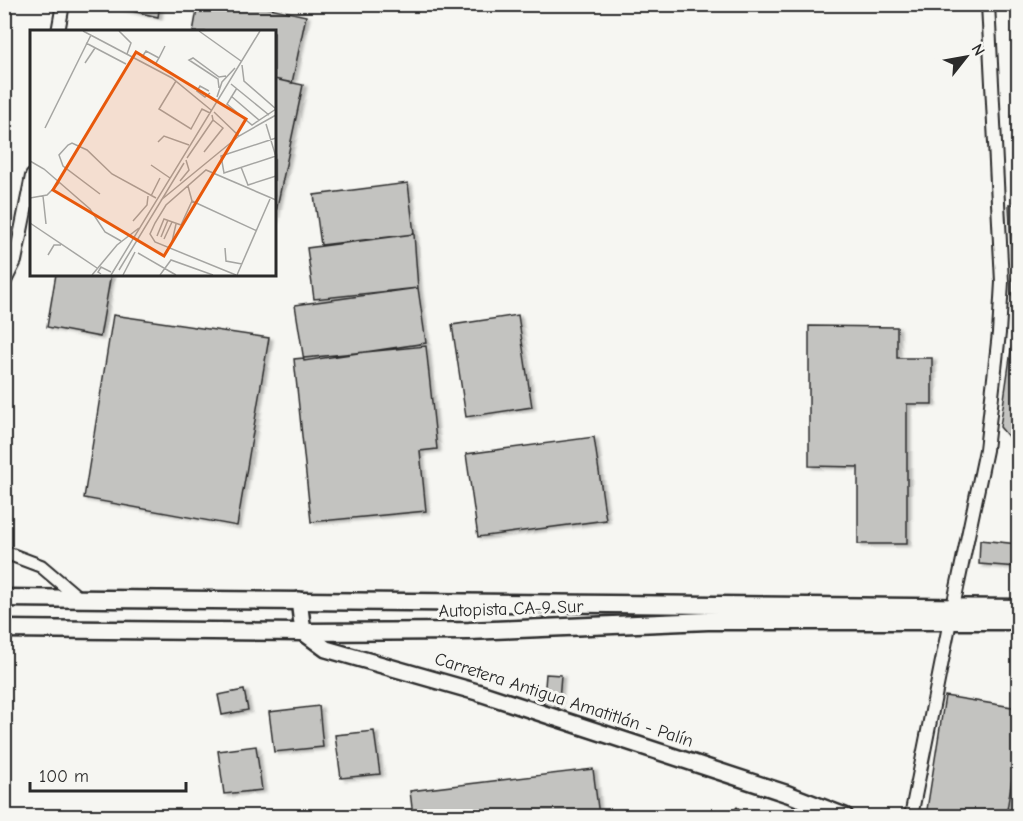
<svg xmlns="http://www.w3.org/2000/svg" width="1023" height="821" viewBox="0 0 1023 821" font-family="'Comic Neue',sans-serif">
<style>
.building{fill:#c3c3c0;stroke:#2b2b2b;stroke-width:1.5;filter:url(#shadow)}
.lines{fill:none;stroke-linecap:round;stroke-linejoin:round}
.minor-casing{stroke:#2b2b2b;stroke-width:16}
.major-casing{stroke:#2b2b2b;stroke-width:20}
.highway-casing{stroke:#2b2b2b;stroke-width:21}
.minor{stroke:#f6f6f2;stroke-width:12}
.major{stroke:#f6f6f2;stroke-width:15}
.highway{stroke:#f6f6f2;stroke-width:16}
.labels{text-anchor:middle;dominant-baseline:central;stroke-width:6;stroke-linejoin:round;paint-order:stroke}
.street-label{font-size:18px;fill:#2b2b2b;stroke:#f6f6f2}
.inset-road{fill:none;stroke:#a5a5a2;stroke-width:1.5}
.view{fill:#e8590c;fill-opacity:0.15;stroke:#e8590c;stroke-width:3}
.inset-edge{fill:none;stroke:#2b2b2b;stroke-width:3}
</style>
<defs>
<filter id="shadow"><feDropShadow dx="3.5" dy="2" stdDeviation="1.5" flood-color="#0004"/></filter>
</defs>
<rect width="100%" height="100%" fill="#f6f6f2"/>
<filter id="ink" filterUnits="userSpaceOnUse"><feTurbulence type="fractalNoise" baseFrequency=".0167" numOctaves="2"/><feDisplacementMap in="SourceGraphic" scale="12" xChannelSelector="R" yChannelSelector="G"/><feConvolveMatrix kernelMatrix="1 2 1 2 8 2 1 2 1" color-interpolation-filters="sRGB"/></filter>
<g filter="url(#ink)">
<path class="building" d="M 102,4 L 160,4 L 158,17 Z
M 198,4 L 252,4 L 306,16 L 292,83 L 274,79 L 274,32 L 193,32 Z
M 274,79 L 303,85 L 274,221 Z
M 408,183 L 414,234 L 321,245 L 314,195 Z
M 1009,204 L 1018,204 L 1018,272 L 1012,272 Z
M 414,234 L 418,288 L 314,299 L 307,248 Z
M 56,274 L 111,274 L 100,337 L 47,327 Z
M 1012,278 L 1018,278 L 1018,296 L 1012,296 Z
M 418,288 L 426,343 L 304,361 L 295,305 Z
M 113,315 L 269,338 L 237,526 L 84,498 Z
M 518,315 L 532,407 L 466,417 L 452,325 Z
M 1015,323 L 1018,323 L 1018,441 L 1012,441 L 1000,427 Z
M 809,326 L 897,327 L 897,358 L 932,358 L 932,404 L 907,404 L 907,544 L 858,544 L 858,467 L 809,466 Z
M 426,346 L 437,449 L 420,451 L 426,511 L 311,522 L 294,359 Z
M 594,437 L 606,520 L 478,537 L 466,454 Z
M 1013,472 L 1018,472 L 1018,521 L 1015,522 Z
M 980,540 L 1018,544 L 1018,567 L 979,564 Z
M 546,674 L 561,675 L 558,712 L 543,711 Z
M 244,690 L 248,710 L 222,715 L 218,695 Z
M 945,696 L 1018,708 L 1018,742 L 1006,816 L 926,816 Z
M 319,706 L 323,747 L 274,752 L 269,712 Z
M 374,731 L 380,774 L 341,778 L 335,735 Z
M 256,746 L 262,790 L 224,794 L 218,751 Z
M 593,769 L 599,816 L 413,816 L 410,791 Z
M 737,807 L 747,816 L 729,816 Z"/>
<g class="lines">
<g class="minor-casing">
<path id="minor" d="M 58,32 L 63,4
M 4,283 L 15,261 L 32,176
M 4,552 L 41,566 L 81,600
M 953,607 L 986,450 L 999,333 L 1002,282 L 988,4
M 911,816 L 950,621"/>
</g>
<g class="major-casing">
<path id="major" d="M 299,600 L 303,632 L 326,649 L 477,692 L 788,794 L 845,816"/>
</g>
<g class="highway-casing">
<path id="highway" d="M 4,598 L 1018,608
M 4,629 L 303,632 L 469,631 L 708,621 L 1018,621"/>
</g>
<use href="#minor" class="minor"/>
<use href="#major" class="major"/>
<use href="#highway" class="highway"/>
</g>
</g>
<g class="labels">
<g class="street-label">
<text transform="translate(511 609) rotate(-2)">Autopista CA-9 Sur</text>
<text transform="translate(564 700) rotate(18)">Carretera Antigua Amatitlán - Palín</text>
</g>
</g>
<g transform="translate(30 30)">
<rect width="246" height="246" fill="#f6f6f2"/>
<path class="inset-road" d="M 53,1 L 142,48 L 181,80M 89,1 L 101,13 L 97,24M 169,1 L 211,31M 56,13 L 96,34M 129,28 L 116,21 L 112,27 L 125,34 L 126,33 L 129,28 L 135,16M 55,33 L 65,18M 146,51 L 129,79 L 161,99 L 172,79 L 180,83M 201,54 L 239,85M 189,58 L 188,49 L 159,30 L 163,28 L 189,47 L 196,46M 207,58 L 197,74 L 222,95 L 246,79 L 214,51 L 212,35M 179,61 L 170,56 L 167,61 L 175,67 L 180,63M 201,66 L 229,90M 187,67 L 192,52 L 205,38M 184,82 L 209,106M 236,94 L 246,127M 15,98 L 61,5M 246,108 L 191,126 L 194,143 L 246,126M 128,112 L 134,106 L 159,115M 174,122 L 193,98 L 183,90M 157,128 L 183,90 L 182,85M 0,131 L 14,139 L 60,179 L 75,202 L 91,211M 121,135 L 140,148M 211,137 L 218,155 L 246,146M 150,151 L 159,140 L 156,130M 70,164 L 33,136 L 29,125 L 38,115 L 42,113 L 57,120 L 82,144 L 126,168M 13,166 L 16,194M 121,166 L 130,148M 0,168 L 17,165 L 29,153M 131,170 L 209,106 L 246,85M 162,171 L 227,201M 103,191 L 117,175 L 118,166M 0,193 L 67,238M 127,206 L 134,189 L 151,195 L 162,171 L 158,156M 131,207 L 138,190M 134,209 L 142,192M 142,212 L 146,194M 195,218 L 196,231 L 212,234M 108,223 L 146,245M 18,225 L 24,215 L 31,215M 89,240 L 154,133M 71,244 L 68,242 L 71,237 L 81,242M 62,245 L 87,215 L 109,198M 81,245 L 230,1M 93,245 L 105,222M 130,245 L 141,230 L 183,245M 206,245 L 125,212 L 120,204 L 125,193 L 136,175 L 176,140 L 246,170M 207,245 L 240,169"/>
<path class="view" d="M 106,22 L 216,89 L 134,226 L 23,160 Z"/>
<rect width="246" height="246" class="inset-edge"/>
</g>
<rect width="1023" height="821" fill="none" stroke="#f6f6f2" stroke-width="24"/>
<rect x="12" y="12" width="999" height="797" fill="none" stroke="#2b2b2b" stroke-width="2" filter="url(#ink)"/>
<g transform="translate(966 57) rotate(59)" stroke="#f6f6f2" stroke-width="4.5" paint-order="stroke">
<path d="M0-4.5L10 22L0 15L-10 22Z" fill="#2b2b2b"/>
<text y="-9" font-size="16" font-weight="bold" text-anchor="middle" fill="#2b2b2b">N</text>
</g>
<path d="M30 782v9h156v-9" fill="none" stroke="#2b2b2b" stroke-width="3"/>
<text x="39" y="782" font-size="18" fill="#2b2b2b" stroke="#f6f6f2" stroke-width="4.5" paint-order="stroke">100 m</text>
</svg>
